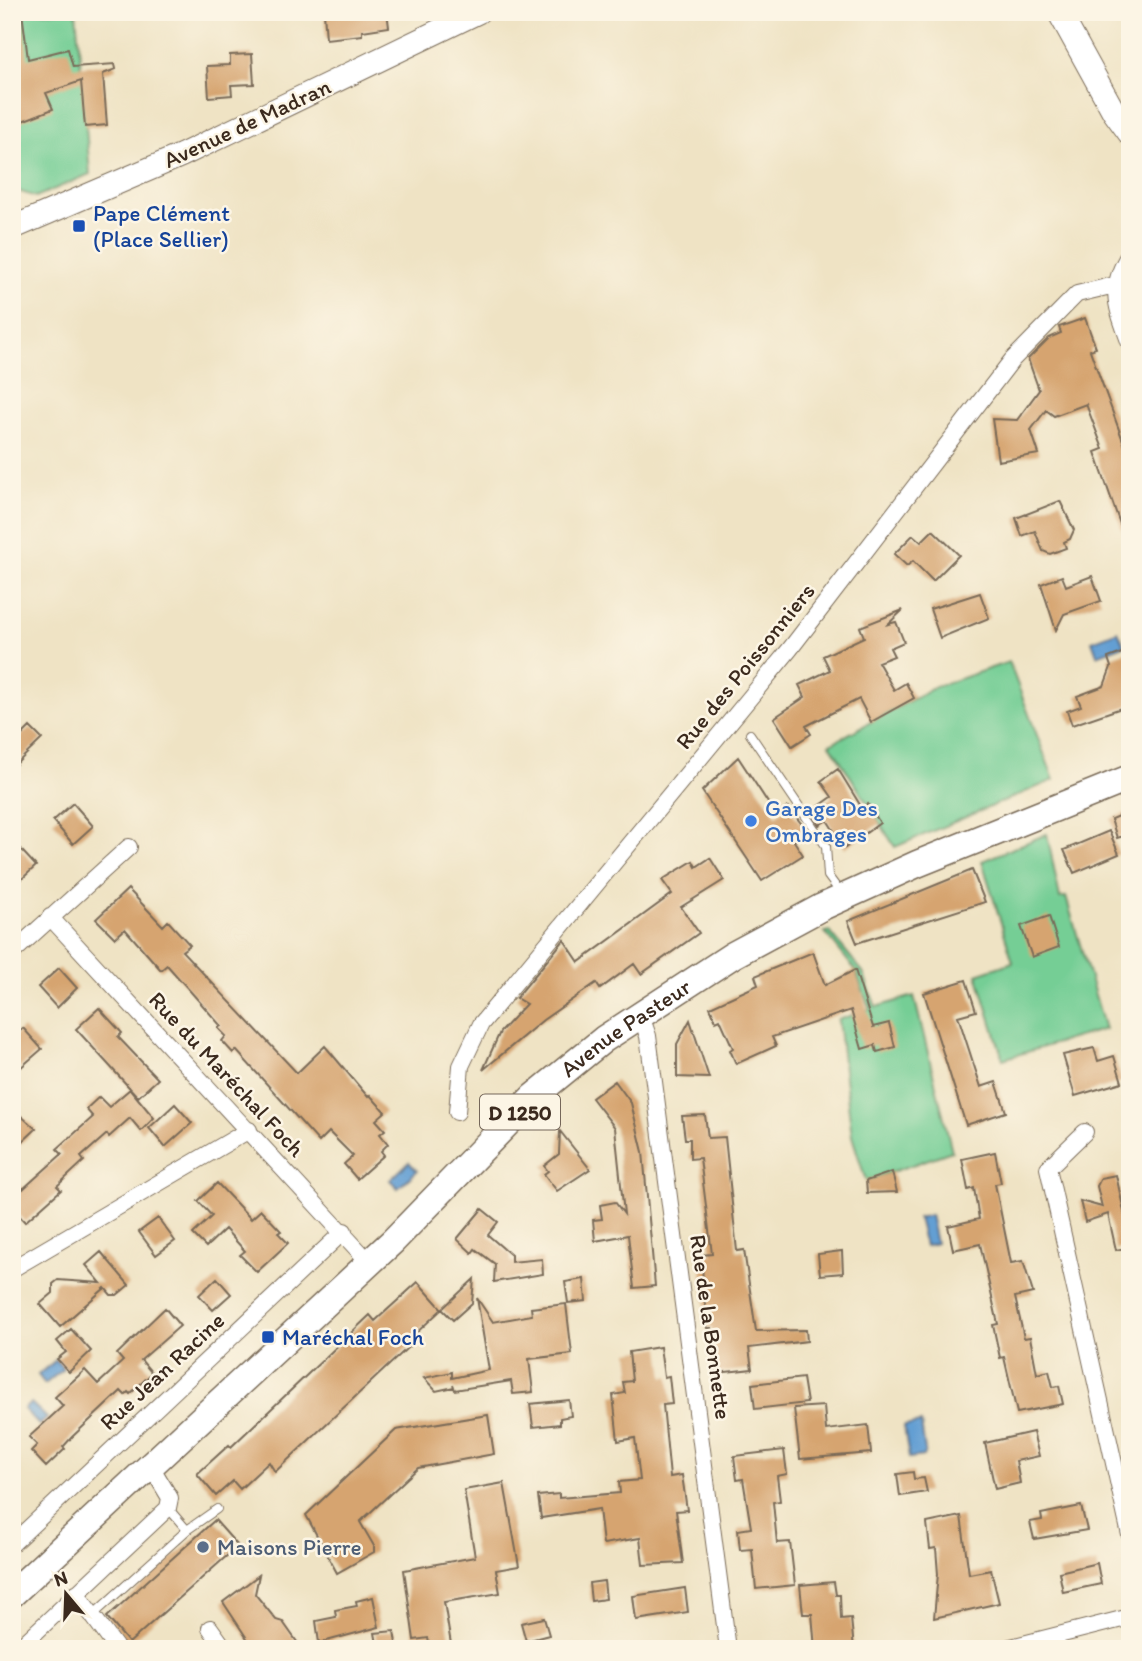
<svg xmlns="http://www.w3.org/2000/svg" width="1142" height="1661" viewBox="0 0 1142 1661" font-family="Itim,sans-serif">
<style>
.green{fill:#74ce95;stroke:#587c5a;stroke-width:2}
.water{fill:#639fd3;stroke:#4f6478;stroke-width:2}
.building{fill:#d6a46f}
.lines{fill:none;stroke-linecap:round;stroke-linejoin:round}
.service-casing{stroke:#7a6b58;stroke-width:10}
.minor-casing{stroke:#7a6b58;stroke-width:18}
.secondary-casing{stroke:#7a6b58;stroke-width:25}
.primary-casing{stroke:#7a6b58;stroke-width:29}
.service{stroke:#fff;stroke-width:8}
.minor{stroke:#fff;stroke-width:16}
.secondary{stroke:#fff;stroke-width:23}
.primary{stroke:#fff;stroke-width:26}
.transit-dot{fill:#1a4fb4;stroke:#fcf5e5;stroke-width:2.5}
.shop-dot{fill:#3f7fe0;stroke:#fcf5e5;stroke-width:2.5}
.service-dot{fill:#5c6f8a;stroke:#fcf5e5;stroke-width:2.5}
.labels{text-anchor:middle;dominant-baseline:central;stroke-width:5;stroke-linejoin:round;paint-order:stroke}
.shield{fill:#fcf5e5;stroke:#75675a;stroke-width:2}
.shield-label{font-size:21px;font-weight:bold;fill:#3b2a1e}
.street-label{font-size:23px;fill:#3b2a1e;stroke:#fcf5e5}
.transit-label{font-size:23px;fill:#164399;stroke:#fcf5e5;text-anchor:start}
.shop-label{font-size:23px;fill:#366cbe;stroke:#fcf5e5;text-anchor:start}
.service-label{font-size:23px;fill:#4e5e75;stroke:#fcf5e5;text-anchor:start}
</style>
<rect width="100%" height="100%" fill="#fcf5e5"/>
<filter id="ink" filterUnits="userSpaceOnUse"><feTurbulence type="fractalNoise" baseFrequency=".0143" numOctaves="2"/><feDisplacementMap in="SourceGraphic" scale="14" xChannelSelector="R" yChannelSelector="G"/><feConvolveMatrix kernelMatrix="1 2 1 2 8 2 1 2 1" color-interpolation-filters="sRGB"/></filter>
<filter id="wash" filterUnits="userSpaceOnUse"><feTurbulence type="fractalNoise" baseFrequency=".00686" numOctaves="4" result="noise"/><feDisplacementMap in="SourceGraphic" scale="28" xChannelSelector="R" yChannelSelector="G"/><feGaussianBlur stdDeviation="1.57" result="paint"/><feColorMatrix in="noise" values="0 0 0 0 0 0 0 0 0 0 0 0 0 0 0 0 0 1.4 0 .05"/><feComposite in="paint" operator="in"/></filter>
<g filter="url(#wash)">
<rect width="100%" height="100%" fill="#efe3c4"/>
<path class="green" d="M 12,12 L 76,12 L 90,174 L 36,197 L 12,189 Z
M 1009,662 L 1054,780 L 895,847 L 830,744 L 935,687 Z
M 1047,834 L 1060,898 L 1066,897 L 1105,1029 L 1003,1059 L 977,974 L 1013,962 L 982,861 Z
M 829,931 L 863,972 L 876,1007 L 914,996 L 952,1151 L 866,1181 L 852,1136 L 838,1020 L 870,1009 L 855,970 L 825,932 Z"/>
<path class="water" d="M 1118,631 L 1124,645 L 1097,655 L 1092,641 Z
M 409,1162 L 417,1171 L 398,1188 L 390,1180 Z
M 930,1215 L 936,1243 L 925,1246 L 918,1218 Z
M 56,1360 L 63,1369 L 45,1384 L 38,1375 Z
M 31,1403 L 47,1418 L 39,1425 L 24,1409 Z
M 921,1423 L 925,1451 L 923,1456 L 909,1458 L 904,1426 Z"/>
<g id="blocks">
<path class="building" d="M 22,12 L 28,59 L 68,49 L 73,67 L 115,64 L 116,69 L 103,74 L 107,125 L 85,127 L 81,81 L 46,93 L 53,109 L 12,125 L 12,13 Z
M 324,12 L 387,12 L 389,27 L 362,31 L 362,35 L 326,39 Z
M 252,54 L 254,84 L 231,85 L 232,95 L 209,97 L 207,66 L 230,65 L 230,55 Z
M 1085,318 L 1096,348 L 1090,350 L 1130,460 L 1130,543 L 1127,544 L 1095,452 L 1103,449 L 1086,404 L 1054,416 L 1046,410 L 1031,430 L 1039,454 L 998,461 L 992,419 L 1017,420 L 1039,390 L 1028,359 L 1049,338 L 1061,333 L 1059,327 Z
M 1060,501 L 1074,530 L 1070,539 L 1064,542 L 1066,548 L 1050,554 L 1043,551 L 1035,531 L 1022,536 L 1016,518 Z
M 933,530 L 959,555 L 933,581 L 913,561 L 907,566 L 894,554 L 913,535 L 921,542 Z
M 1062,576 L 1066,586 L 1092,576 L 1101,601 L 1064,614 L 1056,630 L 1041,584 Z
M 980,593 L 989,618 L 940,638 L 930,609 Z
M 903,610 L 888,624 L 896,622 L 904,642 L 890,648 L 894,656 L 878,662 L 894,690 L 906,683 L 914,698 L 871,722 L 859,699 L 806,726 L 811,734 L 792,746 L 774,718 L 805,697 L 799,685 L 830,670 L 823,656 L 864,637 L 860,627 Z
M 1130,650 L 1130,705 L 1072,725 L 1067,711 L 1081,706 L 1077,696 L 1104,686 L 1111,667 L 1108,658 Z
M 30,727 L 42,739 L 12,768 L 12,745 Z
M 738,757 L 776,815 L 788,807 L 808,832 L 794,841 L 803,855 L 762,881 L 702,791 Z
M 838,769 L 862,808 L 868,804 L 880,823 L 845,848 L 827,820 L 819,825 L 811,812 L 832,797 L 821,781 Z
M 73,803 L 93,826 L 73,844 L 53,821 Z
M 1130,811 L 1130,834 L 1117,838 L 1111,819 Z
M 1109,831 L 1119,854 L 1074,873 L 1064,850 Z
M 12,840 L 36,866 L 12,888 Z
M 710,858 L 724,880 L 681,907 L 699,933 L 641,974 L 634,964 L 600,989 L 596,983 L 543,1020 L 483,1070 L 500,1032 L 526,1004 L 516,998 L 564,940 L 579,962 L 672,894 L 662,880 L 693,861 L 696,867 Z
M 972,870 L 985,902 L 857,943 L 848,921 Z
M 128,889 L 163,926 L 168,921 L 190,945 L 182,951 L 297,1073 L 325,1046 L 368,1097 L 370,1095 L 385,1112 L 376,1120 L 385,1130 L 380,1134 L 388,1144 L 381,1151 L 384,1155 L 357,1179 L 344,1164 L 353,1156 L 329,1132 L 319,1142 L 236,1050 L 233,1053 L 222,1041 L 226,1036 L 218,1028 L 221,1026 L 167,965 L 161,970 L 125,929 L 115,938 L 96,919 Z
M 1049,916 L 1059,947 L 1032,957 L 1021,926 Z
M 813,952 L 825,985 L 855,970 L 873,1027 L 889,1023 L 895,1047 L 877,1052 L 875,1045 L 862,1049 L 851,1010 L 772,1037 L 776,1046 L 736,1064 L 730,1050 L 733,1048 L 720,1019 L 716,1021 L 710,1007 L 758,985 L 755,976 Z
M 59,968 L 77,988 L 57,1008 L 38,987 Z
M 966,980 L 976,1011 L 958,1016 L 981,1087 L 996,1082 L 1006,1112 L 966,1125 L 924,993 Z
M 99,1008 L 122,1033 L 118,1037 L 158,1079 L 138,1097 L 76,1029 Z
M 690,1020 L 709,1078 L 677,1077 L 677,1044 Z
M 23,1028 L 42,1049 L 12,1075 L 12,1038 Z
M 1094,1048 L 1098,1061 L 1114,1056 L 1122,1082 L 1075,1096 L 1063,1055 Z
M 615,1081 L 631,1103 L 643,1152 L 655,1286 L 634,1288 L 628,1235 L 595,1241 L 593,1220 L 602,1219 L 600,1205 L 615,1202 L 624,1214 L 615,1128 L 592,1098 Z
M 130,1089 L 154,1118 L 141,1131 L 130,1118 L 109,1137 L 107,1134 L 81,1157 L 84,1161 L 57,1186 L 61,1190 L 25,1222 L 12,1208 L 12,1177 L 23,1189 L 62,1154 L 57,1149 L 93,1117 L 86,1109 L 99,1097 L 109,1107 Z
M 175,1104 L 192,1123 L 165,1147 L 149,1128 Z
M 12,1108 L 36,1129 L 19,1145 L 12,1138 Z
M 705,1115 L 708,1138 L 725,1137 L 737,1251 L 744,1250 L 756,1331 L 806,1330 L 807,1341 L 749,1348 L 752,1369 L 717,1373 L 712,1328 L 707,1328 L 701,1255 L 712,1254 L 700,1158 L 690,1159 L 690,1139 L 685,1139 L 682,1116 Z
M 560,1131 L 590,1169 L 557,1191 L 544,1174 L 548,1171 L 544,1166 L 559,1154 Z
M 995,1152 L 1001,1183 L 995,1184 L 1011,1263 L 1023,1261 L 1033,1293 L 1015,1297 L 1024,1338 L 1030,1337 L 1037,1374 L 1049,1371 L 1053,1387 L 1059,1386 L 1063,1404 L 1017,1413 L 1004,1357 L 1000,1358 L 993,1325 L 998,1324 L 980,1244 L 953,1250 L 948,1226 L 979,1219 L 974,1188 L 968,1190 L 962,1159 Z
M 892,1172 L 897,1192 L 867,1193 L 866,1181 Z
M 1116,1175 L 1130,1239 L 1130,1247 L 1116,1250 L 1108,1214 L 1085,1222 L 1080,1201 L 1102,1207 L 1097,1186 L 1101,1178 Z
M 217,1183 L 251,1219 L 261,1210 L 281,1231 L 278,1233 L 288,1243 L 257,1272 L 240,1255 L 245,1251 L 225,1229 L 206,1247 L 193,1234 L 212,1216 L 198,1201 Z
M 482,1209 L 498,1222 L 488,1235 L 511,1255 L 511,1262 L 542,1259 L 543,1274 L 494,1282 L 495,1264 L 475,1249 L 472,1253 L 457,1239 Z
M 158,1218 L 175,1241 L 156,1255 L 139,1232 Z
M 842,1251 L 843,1273 L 820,1275 L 818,1254 Z
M 101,1252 L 129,1285 L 117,1295 L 111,1295 L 105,1288 L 60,1327 L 40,1304 L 53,1293 L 53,1284 L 58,1280 L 101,1283 L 86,1265 Z
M 217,1278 L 231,1294 L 213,1310 L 199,1295 Z
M 474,1279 L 472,1303 L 453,1320 L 442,1309 Z
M 584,1279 L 586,1301 L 568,1303 L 565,1282 Z
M 418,1282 L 442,1309 L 414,1335 L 417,1339 L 275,1472 L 269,1462 L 240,1489 L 233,1481 L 216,1496 L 197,1474 L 229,1445 L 231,1447 L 370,1315 L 375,1321 Z
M 477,1298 L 493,1322 L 532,1315 L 531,1308 L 566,1304 L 572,1354 L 529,1359 L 533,1392 L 513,1394 L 511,1381 L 455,1390 L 453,1384 L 454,1387 L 436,1391 L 424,1378 L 452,1372 L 452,1378 L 489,1370 Z
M 165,1308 L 180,1326 L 141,1360 L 152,1373 L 130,1394 L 128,1392 L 125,1395 L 121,1391 L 72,1437 L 63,1447 L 65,1449 L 46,1467 L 31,1451 L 37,1445 L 29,1437 L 63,1406 L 55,1397 L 85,1370 L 98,1384 L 123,1361 L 117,1354 Z
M 71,1329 L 91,1351 L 69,1372 L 57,1359 L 66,1352 L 57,1341 Z
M 660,1347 L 664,1377 L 669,1376 L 672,1404 L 663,1405 L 670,1477 L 682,1475 L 687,1510 L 676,1511 L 683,1563 L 643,1565 L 640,1538 L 603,1544 L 599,1509 L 541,1518 L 538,1496 L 559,1494 L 559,1498 L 620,1493 L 619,1482 L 640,1480 L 635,1438 L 618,1441 L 613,1395 L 625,1393 L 623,1382 L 632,1381 L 629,1352 Z
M 803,1378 L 807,1403 L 755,1409 L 752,1384 Z
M 569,1400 L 571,1416 L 560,1418 L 560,1424 L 533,1427 L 530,1404 Z
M 824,1406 L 826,1430 L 868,1425 L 871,1453 L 800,1459 L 794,1408 Z
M 488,1415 L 494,1454 L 418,1468 L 360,1522 L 374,1546 L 374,1552 L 337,1573 L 306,1515 L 396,1430 Z
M 1033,1432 L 1039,1456 L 1016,1461 L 1020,1483 L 995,1489 L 985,1443 Z
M 784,1450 L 787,1474 L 777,1476 L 780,1501 L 773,1502 L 777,1543 L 790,1542 L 795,1585 L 756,1589 L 752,1549 L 740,1550 L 738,1530 L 751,1528 L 743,1479 L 737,1480 L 734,1456 Z
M 913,1472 L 914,1479 L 924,1478 L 927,1492 L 900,1496 L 897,1474 Z
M 504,1483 L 519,1566 L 496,1570 L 500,1593 L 444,1602 L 451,1644 L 430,1648 L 428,1638 L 414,1640 L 404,1570 L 475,1557 L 464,1490 Z
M 1081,1506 L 1087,1530 L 1034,1539 L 1030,1522 L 1042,1520 L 1041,1514 Z
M 961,1516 L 969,1574 L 991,1570 L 999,1603 L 934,1618 L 938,1574 L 936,1548 L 930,1549 L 927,1523 Z
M 215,1520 L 238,1546 L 129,1643 L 107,1617 Z
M 1097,1563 L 1101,1584 L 1063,1592 L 1059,1572 Z
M 259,1575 L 255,1594 L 276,1620 L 283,1622 L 302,1649 L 254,1649 L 223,1602 Z
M 604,1581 L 606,1599 L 591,1601 L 589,1583 Z
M 834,1582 L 836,1595 L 840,1595 L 841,1619 L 851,1618 L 854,1649 L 815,1649 L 812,1614 L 803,1614 L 800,1585 Z
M 685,1588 L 688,1612 L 636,1620 L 633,1596 Z
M 373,1597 L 379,1627 L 319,1643 L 316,1621 L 336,1617 L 335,1610 L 357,1606 L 356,1601 Z
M 544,1618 L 549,1635 L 526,1641 L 521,1623 Z
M 394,1631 L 397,1649 L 378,1649 L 375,1633 Z"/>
</g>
</g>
<g filter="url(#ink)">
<use href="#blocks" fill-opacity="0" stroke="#7a6b58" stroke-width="2"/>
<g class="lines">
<g class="service-casing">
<path id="service" d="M 750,734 L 826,846 L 828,876 L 842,895
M 168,1508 L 187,1530
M 93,1615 L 187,1530 L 217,1509"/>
</g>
<g class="minor-casing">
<path id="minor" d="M 1130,253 C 1107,289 1117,307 1130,344
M 50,917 L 370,1263
M 12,953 L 129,847
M 640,1013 L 648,1036 L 728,1649
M 457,1112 L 461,1066 L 481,1024 L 790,649 L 1012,360 L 1077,294 L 1115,285
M 1085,1132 L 1048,1168 L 1130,1535
M 12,1269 L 249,1130
M 12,1544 L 344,1231
M 76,1593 L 117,1649
M 210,1628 L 225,1649
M 18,1649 L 168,1508 L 170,1498 L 152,1468
M 1003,1649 L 1130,1617"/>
</g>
<g class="secondary-casing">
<path id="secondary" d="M 1059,12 L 1114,112 L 1130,134
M 12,228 L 182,155 L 478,12"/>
</g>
<g class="primary-casing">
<g id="primary">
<path id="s1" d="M 12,1594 L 393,1241 L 533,1097 L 604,1039 L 733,955 L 822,907 L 917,864 L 1130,778"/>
</g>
</g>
<use href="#service" class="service"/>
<use href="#minor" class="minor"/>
<use href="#secondary" class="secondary"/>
<use href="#primary" class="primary"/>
</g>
</g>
<g class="transit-dot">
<rect x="72" y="219" width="14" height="14" rx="3.5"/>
<rect x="261" y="1330" width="14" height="14" rx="3.5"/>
</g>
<circle class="shop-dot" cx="751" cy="821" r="7"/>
<circle class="service-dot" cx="203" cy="1547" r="7"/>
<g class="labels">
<rect class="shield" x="480" y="1094.5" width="80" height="35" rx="5"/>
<g class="shield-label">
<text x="520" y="1112">D 1250</text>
</g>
<g class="street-label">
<text transform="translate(247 123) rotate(-25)">Avenue de Madran</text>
<text transform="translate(745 666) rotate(-51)">Rue des Poissonniers</text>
<text stroke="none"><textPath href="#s1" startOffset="836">Avenue Pasteur</textPath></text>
<text transform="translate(227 1074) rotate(47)">Rue du Maréchal Foch</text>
<text transform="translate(711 1327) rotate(82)">Rue de la Bonnette</text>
<text transform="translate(162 1371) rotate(-43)">Rue Jean Racine</text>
</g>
<g class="transit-label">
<text x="93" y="213">Pape Clément<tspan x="93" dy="26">(Place Sellier)</tspan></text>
<text x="282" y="1337">Maréchal Foch</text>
</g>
<g class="shop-label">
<text x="765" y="808">Garage Des<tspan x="765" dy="26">Ombrages</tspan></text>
</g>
<g class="service-label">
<text x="217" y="1547">Maisons Pierre</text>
</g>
</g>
<rect width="1142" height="1661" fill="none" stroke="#fcf5e5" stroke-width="42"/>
<g transform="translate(66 1594) rotate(341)" stroke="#fcf5e5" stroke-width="5" paint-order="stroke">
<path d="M0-5L12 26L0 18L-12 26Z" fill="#3b2a1e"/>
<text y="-10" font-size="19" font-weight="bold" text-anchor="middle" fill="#3b2a1e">N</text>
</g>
</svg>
